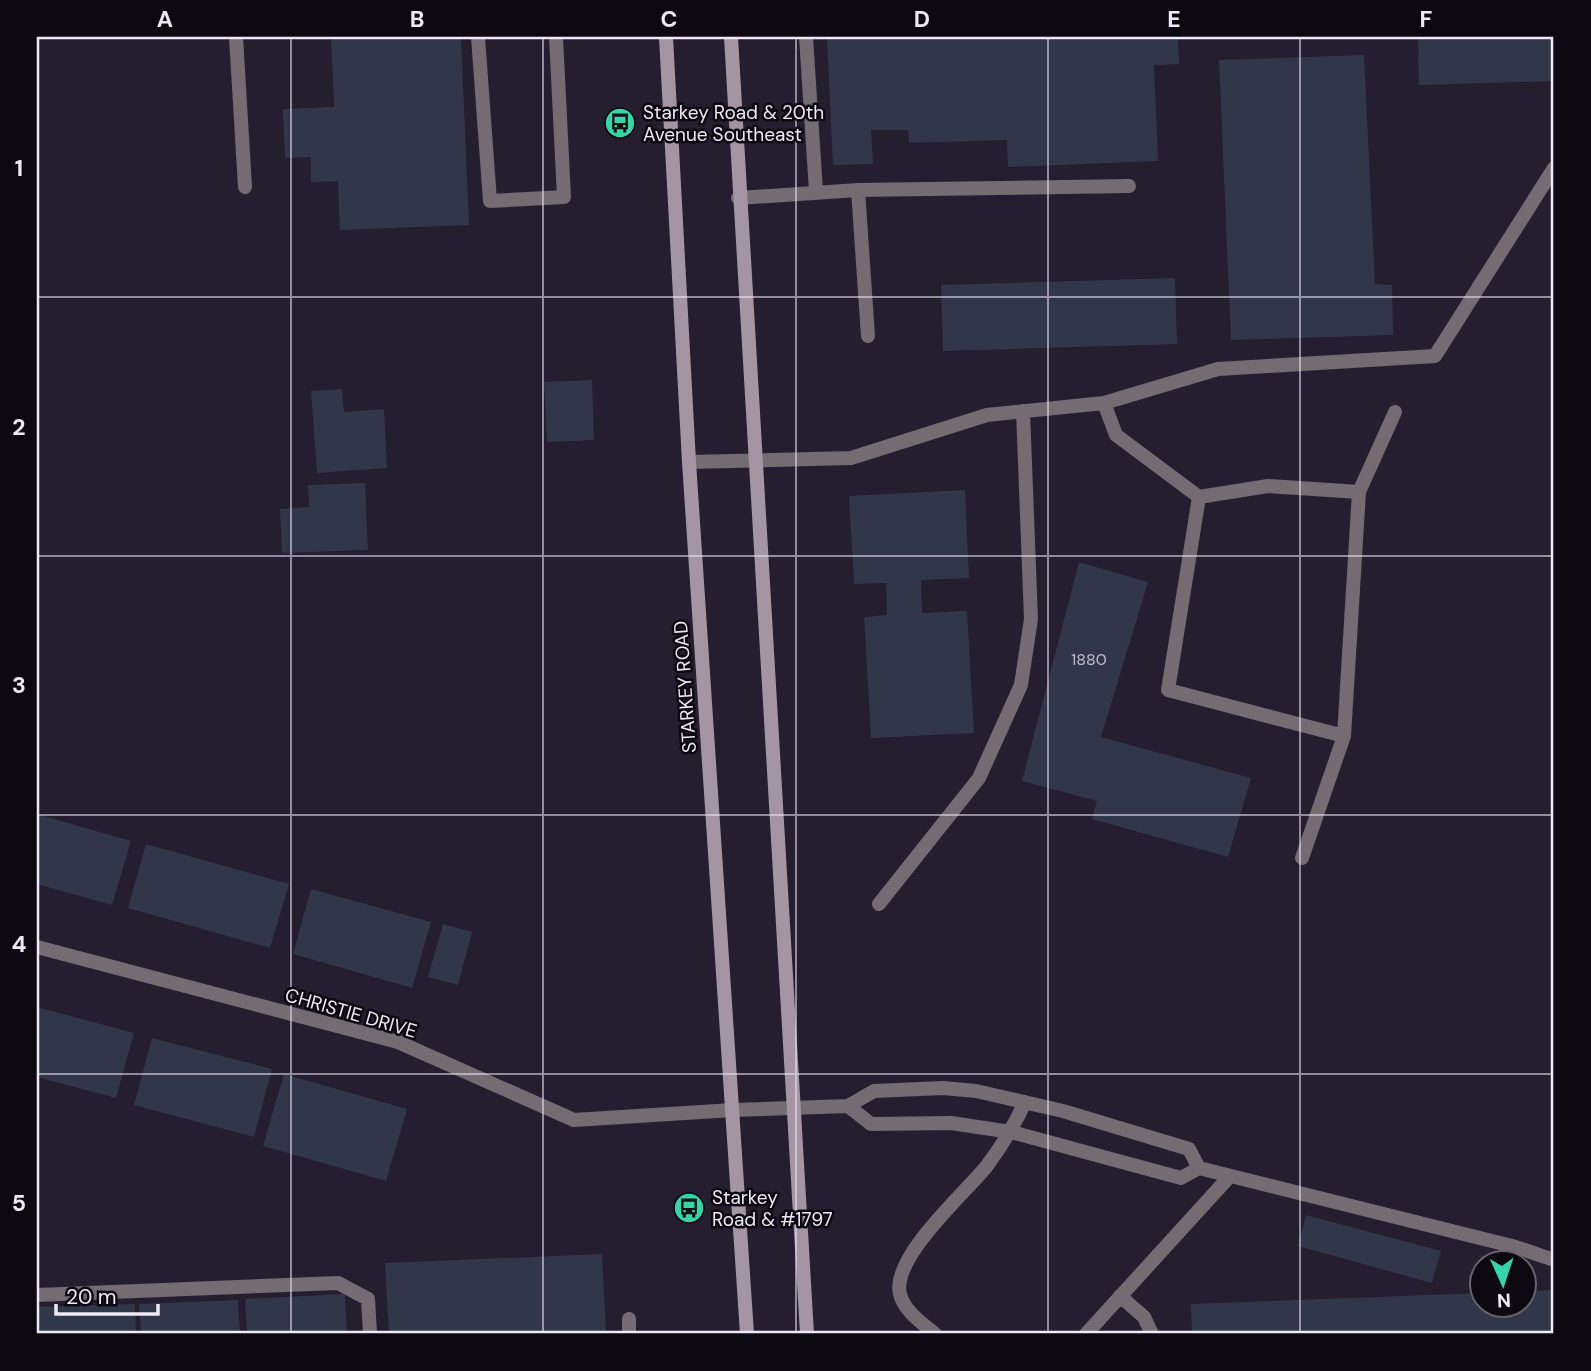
<svg xmlns="http://www.w3.org/2000/svg" width="1591" height="1371" viewBox="0 0 1591 1371" font-family="'DM Sans',sans-serif">
<style>
.building{fill:#323649}
.lines{fill:none;stroke-linecap:round;stroke-linejoin:round}
.lane{stroke:#746c73;stroke-width:14}
.street{stroke:#746c73;stroke-width:14}
.secondary{stroke:#a396a2;stroke-width:14}
.grid{fill:none;stroke:#ede9f5;stroke-width:2;stroke-opacity:0.55}
.labels{text-anchor:middle;dominant-baseline:central;stroke-width:5;stroke-linejoin:round;paint-order:stroke}
.number-label{font-size:16px;fill:#bebcca}
.poi-label{font-size:19px;fill:#ede9f5;stroke:#0c0911;text-anchor:start}
.street-label{font-size:19px;fill:#ede9f5;stroke:#0c0911}
.neatline{fill:none;stroke:#ede9f5;stroke-width:2.5}
.grid-label{font-size:23px;text-anchor:middle;font-weight:bold;fill:#ede9f5}
</style>
<rect width="100%" height="100%" fill="#241e2f"/>
<path class="building" d="M 331,37 L 461,37 L 469,225 L 340,230 L 338,181 L 311,182 L 311,157 L 285,158 L 283,109 L 334,107 Z
M 875,37 L 1178,37 L 1179,64 L 1154,65 L 1158,161 L 1008,167 L 1007,140 L 909,143 L 908,130 L 871,130 L 873,164 L 833,165 L 827,39 Z
M 1418,37 L 1554,37 L 1554,81 L 1419,85 Z
M 1364,55 L 1375,284 L 1392,285 L 1393,335 L 1231,340 L 1219,60 Z
M 1175,278 L 1177,344 L 943,351 L 941,285 Z
M 592,380 L 594,440 L 547,442 L 544,382 Z
M 342,389 L 344,412 L 384,409 L 387,468 L 317,473 L 311,391 Z
M 365,483 L 368,550 L 282,553 L 280,509 L 309,507 L 308,485 Z
M 965,490 L 969,578 L 921,580 L 922,613 L 967,611 L 974,733 L 871,738 L 864,617 L 887,615 L 886,583 L 854,584 L 849,496 Z
M 1079,562 L 1148,582 L 1101,737 L 1251,778 L 1228,857 L 1092,819 L 1097,801 L 1022,781 Z
M 37,814 L 131,841 L 112,905 L 37,884 Z
M 146,844 L 289,884 L 270,948 L 128,908 Z
M 311,889 L 431,922 L 412,988 L 293,954 Z
M 443,924 L 472,932 L 458,985 L 428,977 Z
M 37,1007 L 134,1033 L 116,1098 L 37,1077 Z
M 152,1038 L 272,1069 L 254,1137 L 134,1105 Z
M 284,1074 L 407,1109 L 386,1181 L 263,1146 Z
M 1306,1215 L 1441,1251 L 1432,1283 L 1298,1246 Z
M 602,1254 L 606,1334 L 389,1334 L 385,1263 Z
M 1553,1290 L 1554,1334 L 1192,1334 L 1191,1304 L 1482,1293 L 1482,1304 L 1524,1304 L 1524,1291 Z
M 345,1294 L 347,1334 L 247,1334 L 245,1299 Z
M 238,1300 L 240,1334 L 141,1334 L 139,1304 Z
M 135,1304 L 136,1334 L 37,1334 L 37,1307 Z"/>
<g class="lines">
<path class="lane" d="M 236,37 L 245,187
M 478,37 L 490,201 L 564,197 L 556,37
M 806,37 L 816,191
M 858,190 L 1129,186
M 738,198 L 858,190 L 868,336
M 1104,403 L 1218,369 L 1435,356 L 1554,168
M 689,462 L 851,458 L 987,415 L 1104,403 L 1116,435 L 1199,497 L 1168,690 L 1344,736 L 1302,858
M 1199,497 L 1268,486 L 1359,492
M 1344,736 L 1359,492 L 1395,412
M 879,904 L 979,778 L 1021,685 L 1031,619 L 1023,411
M 848,1106 L 871,1124 L 951,1123 L 1011,1132 L 1181,1178 L 1199,1168 L 1516,1247 L 1554,1260
M 733,1110 L 848,1106 L 874,1091 L 943,1088 L 976,1091 L 1063,1111 L 1189,1149 L 1199,1168
M 37,1295 L 338,1283 L 368,1299 L 370,1334
M 1120,1296 L 1144,1317 L 1152,1334
M 629,1319 L 629,1334
M 935,1334 C 922,1323 904,1311 900,1294 C 891,1258 964,1194 986,1167 C 1002,1146 1014,1126 1025,1102
M 1086,1334 L 1230,1176"/>
<path class="street" d="M 37,947 L 398,1042 L 574,1120 L 733,1110"/>
<path class="secondary" d="M 666,37 L 689,462 L 747,1334
M 731,37 L 807,1334"/>
</g>
<path class="grid" d="M 291,37 L 291,1334M 543,37 L 543,1334M 796,37 L 796,1334M 1048,37 L 1048,1334M 1300,37 L 1300,1334M 37,297 L 1554,297M 37,556 L 1554,556M 37,815 L 1554,815M 37,1074 L 1554,1074"/>
<defs>
<g id="bus-disc" transform="scale(1.575)"><circle r="9.5" fill="#36d4a7" stroke="#0c0911"/><path d="M-5-6H5V4H4V6H2V4H-2V6H-4V4H-5ZM-3.5-4V0h7V-4ZM-3.5 1.2v1.5H-2V1.2ZM2 1.2v1.5H3.5V1.2Z" fill="#111"/></g>
</defs>
<g fill-rule="evenodd">
<use href="#bus-disc" x="620" y="123"/>
<use href="#bus-disc" x="689" y="1208"/>
</g>
<g class="labels">
<g class="number-label">
<text x="1089" y="659">1880</text>
</g>
<g class="poi-label">
<text x="643" y="112">Starkey Road &amp; 20th<tspan x="643" dy="22">Avenue Southeast</tspan></text>
<text x="712" y="1197">Starkey<tspan x="712" dy="22">Road &amp; #1797</tspan></text>
</g>
<g class="street-label">
<text transform="translate(685 687) rotate(-94)">STARKEY ROAD</text>
<text transform="translate(351 1013) rotate(16)">CHRISTIE DRIVE</text>
</g>
</g>
<rect width="1591" height="1371" fill="none" stroke="#0c0911" stroke-width="77"/>
<g transform="translate(1503 1284) rotate(177)"><circle r="33" fill="#0c0911" stroke="#66636c" stroke-width="2"/>
<path d="M0-5L12 26L0 18L-12 26Z" fill="#36d4a7"/>
<text y="-10" font-size="19" font-weight="bold" text-anchor="middle" fill="#ede9f5">N</text>
</g>
<path d="M56 1304v10h102v-10" fill="none" stroke="#ede9f5" stroke-width="3.5"/>
<text x="66" y="1304" font-size="21" fill="#ede9f5" stroke="#0c0911" stroke-width="5" paint-order="stroke">20 m</text>
<rect x="38" y="38" width="1514" height="1294" class="neatline"/>
<g class="grid-label">
<text x="165" y="27">A</text>
<text x="417" y="27">B</text>
<text x="669" y="27">C</text>
<text x="922" y="27">D</text>
<text x="1174" y="27">E</text>
<text x="1426" y="27">F</text>
<text x="19" y="176">1</text>
<text x="19" y="435">2</text>
<text x="19" y="693">3</text>
<text x="19" y="952">4</text>
<text x="19" y="1211">5</text>
</g>
</svg>
